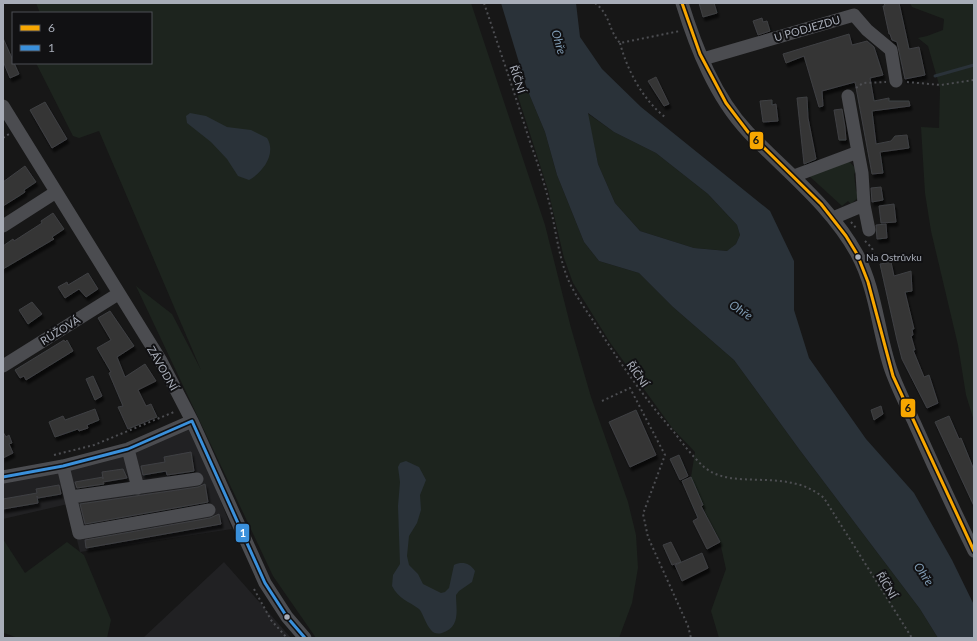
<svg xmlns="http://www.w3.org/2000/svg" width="977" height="641" viewBox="0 0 977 641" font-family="Lato,sans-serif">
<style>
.built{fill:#212123}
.green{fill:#1d241e}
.water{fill:#2a3239;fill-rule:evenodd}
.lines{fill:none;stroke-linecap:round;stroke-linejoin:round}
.stream{stroke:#2a3239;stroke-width:3}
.building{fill:#353536;stroke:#3f4043;filter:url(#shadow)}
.path{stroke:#4d4e52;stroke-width:2;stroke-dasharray:2 3;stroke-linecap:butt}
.minor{stroke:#4b4c50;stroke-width:13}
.bus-1-casing{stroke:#111113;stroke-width:6}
.bus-2-casing{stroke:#111113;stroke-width:6}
.bus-1{stroke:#f7a600;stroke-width:3}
.bus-2{stroke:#3a90db;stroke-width:3}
.bus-dot{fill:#a8adb8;stroke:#111113;stroke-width:1.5}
.labels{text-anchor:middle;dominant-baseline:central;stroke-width:4;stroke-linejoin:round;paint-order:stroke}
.bus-label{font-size:10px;fill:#a8adb8;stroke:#111113;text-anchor:start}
.street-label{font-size:11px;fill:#a8adb8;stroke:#111113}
.water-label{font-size:12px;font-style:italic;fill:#7f9bb3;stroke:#111113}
.line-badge{stroke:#111113;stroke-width:1.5}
.badge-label{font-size:11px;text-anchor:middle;font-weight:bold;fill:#fff}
.pale-badge-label{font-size:11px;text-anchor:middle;font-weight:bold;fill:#111}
</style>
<defs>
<filter id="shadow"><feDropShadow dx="2" dy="4" stdDeviation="1" flood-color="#0009"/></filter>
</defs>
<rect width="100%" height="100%" fill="#171717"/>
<path class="built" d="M 191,428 L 232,529 L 80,552 L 68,504 L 3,519 L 3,482 Z
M 224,562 L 291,638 L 143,638 Z"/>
<path class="green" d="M 36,3 L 471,3 L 545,225 L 571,328 L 591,397 L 628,502 L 636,535 L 638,568 L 632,603 L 619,638 L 316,638 L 273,576 L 136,286 L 172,314 L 201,370 L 99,131 L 79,138 L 73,136 L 36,63 L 151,63 L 151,13 L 40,13 Z
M 910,3 L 974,3 L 974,421 L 966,395 L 958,345 L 931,231 L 925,193 L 921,127 L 939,128 L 940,88 L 928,46 L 918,38 L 927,36 L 943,30 L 944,19 L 912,7 Z
M 514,84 L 527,89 L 545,132 L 557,175 L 584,242 L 599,261 L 639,273 L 673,307 L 734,360 L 799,449 L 920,609 L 938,638 L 719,638 L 711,611 L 726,569 L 720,542 L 706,515 L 691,477 L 695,452 L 673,429 L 611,344 L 573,283 L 564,258 L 548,190 Z
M 587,113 L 614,132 L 656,153 L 708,194 L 737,225 L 740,235 L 736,244 L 728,251 L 694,248 L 640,231 L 615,203 L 598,164 Z
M 847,159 L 857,170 L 854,174 L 856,191 L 861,195 L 851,204 L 848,201 L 842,206 L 807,174 Z
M 3,539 L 25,573 L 67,542 L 84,555 L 111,620 L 107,638 L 18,638 L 4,633 Z"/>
<path class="water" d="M 501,3 L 576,3 L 580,37 L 602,69 L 641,107 L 770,211 L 794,261 L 794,310 L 809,358 L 866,439 L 914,493 L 952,560 L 974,605 L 974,638 L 938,638 L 920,609 L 799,449 L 734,360 L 673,307 L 639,273 L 599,261 L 584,242 L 557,175 L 545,132 L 527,89 ZM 588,113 L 614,132 L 656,153 L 708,194 L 737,225 L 740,235 L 736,244 L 727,251 L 694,248 L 640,231 L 615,203 L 598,164 Z
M 190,113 L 206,116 L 227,127 L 251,130 L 267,138 C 277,154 262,173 249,180 L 238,176 L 227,159 L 211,142 L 187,123 L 186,116 Z
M 406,461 L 419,467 L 426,480 L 420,495 L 421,510 L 417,523 L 409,536 L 407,556 L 409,565 L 418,574 L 423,584 L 441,593 L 445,592 L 449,588 L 454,565 C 462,561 470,563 475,571 L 472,582 L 459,591 L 456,595 C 456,610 461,627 442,633 C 438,634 434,634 431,630 C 426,625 422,611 419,609 C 408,601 399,599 392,586 L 393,575 L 400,564 L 398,506 L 400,482 L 398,467 L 400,463 Z"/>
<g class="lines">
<path class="stream" d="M 935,76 L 974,65"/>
</g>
<path class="building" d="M 699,3 L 714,3 L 717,13 L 703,17 Z
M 884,3 L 899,3 L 909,49 L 919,47 L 925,75 L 905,79 L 897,42 L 892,40 L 890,34 L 889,34 L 883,6 L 885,6 Z
M 762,18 L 763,22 L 767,21 L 770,31 L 758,35 L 753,21 Z
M 849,34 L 852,45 L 867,41 L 874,47 L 883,75 L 870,78 L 874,101 L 889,98 L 889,101 L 909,101 L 910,106 L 872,111 L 876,144 L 891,141 L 895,136 L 907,135 L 909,148 L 880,152 L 883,173 L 872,174 L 855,82 L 822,91 L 823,106 L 819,107 L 804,56 L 786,63 L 783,54 Z
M 3,38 L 19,74 L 10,78 L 3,61 Z
M 656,77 L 669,104 L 664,106 L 648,81 Z
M 807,97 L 808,118 L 816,159 L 804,164 L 797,98 Z
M 772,100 L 772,105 L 776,104 L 778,121 L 763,122 L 760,101 Z
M 45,102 L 67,139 L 52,148 L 30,110 Z
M 842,109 L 845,127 L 846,140 L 839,140 L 834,110 Z
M 25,166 L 36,182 L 24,190 L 25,192 L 19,196 L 3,206 L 3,182 Z
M 881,187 L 883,200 L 872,202 L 871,188 Z
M 894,204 L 896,222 L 881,223 L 879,206 Z
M 53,213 L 64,229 L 52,237 L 54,239 L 3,269 L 3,246 L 13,239 L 14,241 L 42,223 L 41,221 Z
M 886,224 L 887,238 L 877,239 L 876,225 Z
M 891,262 L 894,276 L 911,271 L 912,291 L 905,292 L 914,329 L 912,329 L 913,335 L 911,336 L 915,350 L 913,350 L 924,377 L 929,375 L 938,403 L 927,408 L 902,359 L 897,340 L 880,264 Z
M 88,273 L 98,289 L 86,297 L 79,289 L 65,298 L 58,287 L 67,282 L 68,285 Z
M 32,302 L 42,314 L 28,324 L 19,310 Z
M 110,311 L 134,346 L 117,357 L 125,377 L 145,364 L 156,381 L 138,390 L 146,406 L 151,404 L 157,417 L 128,429 L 118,407 L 123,406 L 109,373 L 111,372 L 97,348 L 111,340 L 98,318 Z
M 64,340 L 65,342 L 67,340 L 73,351 L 26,380 L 24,376 L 20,378 L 15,370 Z
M 93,376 L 102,396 L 95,400 L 86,379 Z
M 881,406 L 883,414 L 874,420 L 871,410 Z
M 95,409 L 99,420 L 87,425 L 88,428 L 79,431 L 78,429 L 55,437 L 49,422 L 63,416 L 65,420 Z
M 636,410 L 656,455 L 630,467 L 609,422 Z
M 949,416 L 959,439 L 961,438 L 974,470 L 974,506 L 935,422 Z
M 3,432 L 6,437 L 9,435 L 12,443 L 9,444 L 13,453 L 3,458 Z
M 191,452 L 194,471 L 167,475 L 166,471 L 143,475 L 141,466 L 165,462 L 164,457 Z
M 679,455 L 688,476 L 680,480 L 670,459 Z
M 123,469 L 127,478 L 103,482 L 104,484 L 77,488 L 75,482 L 103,477 L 103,479 L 102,472 Z
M 691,477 L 703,505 L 701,506 L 720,542 L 707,549 L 693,521 L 698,518 L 682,481 Z
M 205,484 L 208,502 L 85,524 L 80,504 L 198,487 Z
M 59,485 L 61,494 L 38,498 L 37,496 L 38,503 L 3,509 L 3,499 L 37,493 L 36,489 Z
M 219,514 L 221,524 L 86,548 L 85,540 L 210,518 Z
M 671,542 L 681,562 L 672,565 L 663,545 Z
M 702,553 L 708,568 L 682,581 L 675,565 Z"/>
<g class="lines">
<path class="path" d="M 484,3 C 499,48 515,94 529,139 C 536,159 543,178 548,198 C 555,223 557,249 566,274 C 572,291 584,307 594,322 C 618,360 644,398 674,432 C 683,444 693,457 704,467 C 734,492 786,466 824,498 L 912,638
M 595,3 C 611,15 608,30 620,43 L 680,31
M 620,43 C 627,70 643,100 665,117
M 907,82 L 941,85 L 974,80
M 856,88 L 863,83 L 886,82
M 3,138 L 9,134
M 851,222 L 857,229
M 865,241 L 872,248 L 874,255
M 602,401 L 630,388 L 665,455 L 643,514 L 648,537 L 688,626 L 691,638
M 54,455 L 94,445 L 174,412 L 175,414
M 254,589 L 271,620 L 287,638"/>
<path class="minor" d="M 682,3 C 696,48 715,97 748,132 C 786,172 830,205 857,254 C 876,289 878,332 891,370 C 897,387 906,405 914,422 C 933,465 953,508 974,551
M 854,15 L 867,30 L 891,50 L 896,81
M 703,59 L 854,15
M 3,106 L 161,361 L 192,421 L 265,583 L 287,617 L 305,638
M 794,176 L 858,152 L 848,96
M 864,205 L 869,230
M 833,218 L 864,205 L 862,173 L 858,152
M 3,226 L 56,192
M 3,366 L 118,294
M 128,449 L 138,488
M 63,466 L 79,533 L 209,510
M 3,477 L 63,466 L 128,449 L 192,421
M 71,497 L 197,479"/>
<g class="bus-1-casing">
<path id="bus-1" d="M 682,3 L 700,54 L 726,103 L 748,132 L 821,204 L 846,236 L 857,254 L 868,282 L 893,376 L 974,551"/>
</g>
<g class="bus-2-casing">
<path id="bus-2" d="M 192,421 L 265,583 L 287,617 L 305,638
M 3,477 L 63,466 L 128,449 L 192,421"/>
</g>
<use href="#bus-1" class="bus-1"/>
<use href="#bus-2" class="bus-2"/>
</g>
<g class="bus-dot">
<circle cx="858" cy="257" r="3.5"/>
<circle cx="287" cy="617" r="3.5"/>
</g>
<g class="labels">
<g class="bus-label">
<text x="866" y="257">Na Ostrůvku</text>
</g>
<g class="street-label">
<text transform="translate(807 28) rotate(-16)">U PODJEZDU</text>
<text transform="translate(518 79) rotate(72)">ŘÍČNÍ</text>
<text transform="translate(60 330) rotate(-32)">RŮŽOVÁ</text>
<text transform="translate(163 368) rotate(60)">ZÁVODNÍ</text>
<text transform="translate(638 374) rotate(55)">ŘÍČNÍ</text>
<text transform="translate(887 585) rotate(59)">ŘÍČNÍ</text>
</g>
<g class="water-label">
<text transform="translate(559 42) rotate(74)">Ohře</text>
<text transform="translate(741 310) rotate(33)">Ohře</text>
<text transform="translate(924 574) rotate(56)">Ohře</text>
</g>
</g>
<g class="line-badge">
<rect x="749" y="131" width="15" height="19" rx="4" fill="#f7a600"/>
<rect x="900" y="398" width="16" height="20" rx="4" fill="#f7a600"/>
<rect x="235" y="523" width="15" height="20" rx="4" fill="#3a90db"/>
</g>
<g class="badge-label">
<text x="243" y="537">1</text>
</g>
<g class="pale-badge-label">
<text x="756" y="144">6</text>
<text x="908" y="412">6</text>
</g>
<rect width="977" height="641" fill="none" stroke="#a8adb8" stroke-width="8"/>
<rect x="12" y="12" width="140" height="52" fill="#111113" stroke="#4d4f55"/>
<rect x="20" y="25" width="20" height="6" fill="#f7a600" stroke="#4d4f55"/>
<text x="48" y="32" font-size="12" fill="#a8adb8">6</text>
<rect x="20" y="45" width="20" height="6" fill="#3a90db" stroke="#4d4f55"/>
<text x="48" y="52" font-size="12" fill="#a8adb8">1</text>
</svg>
